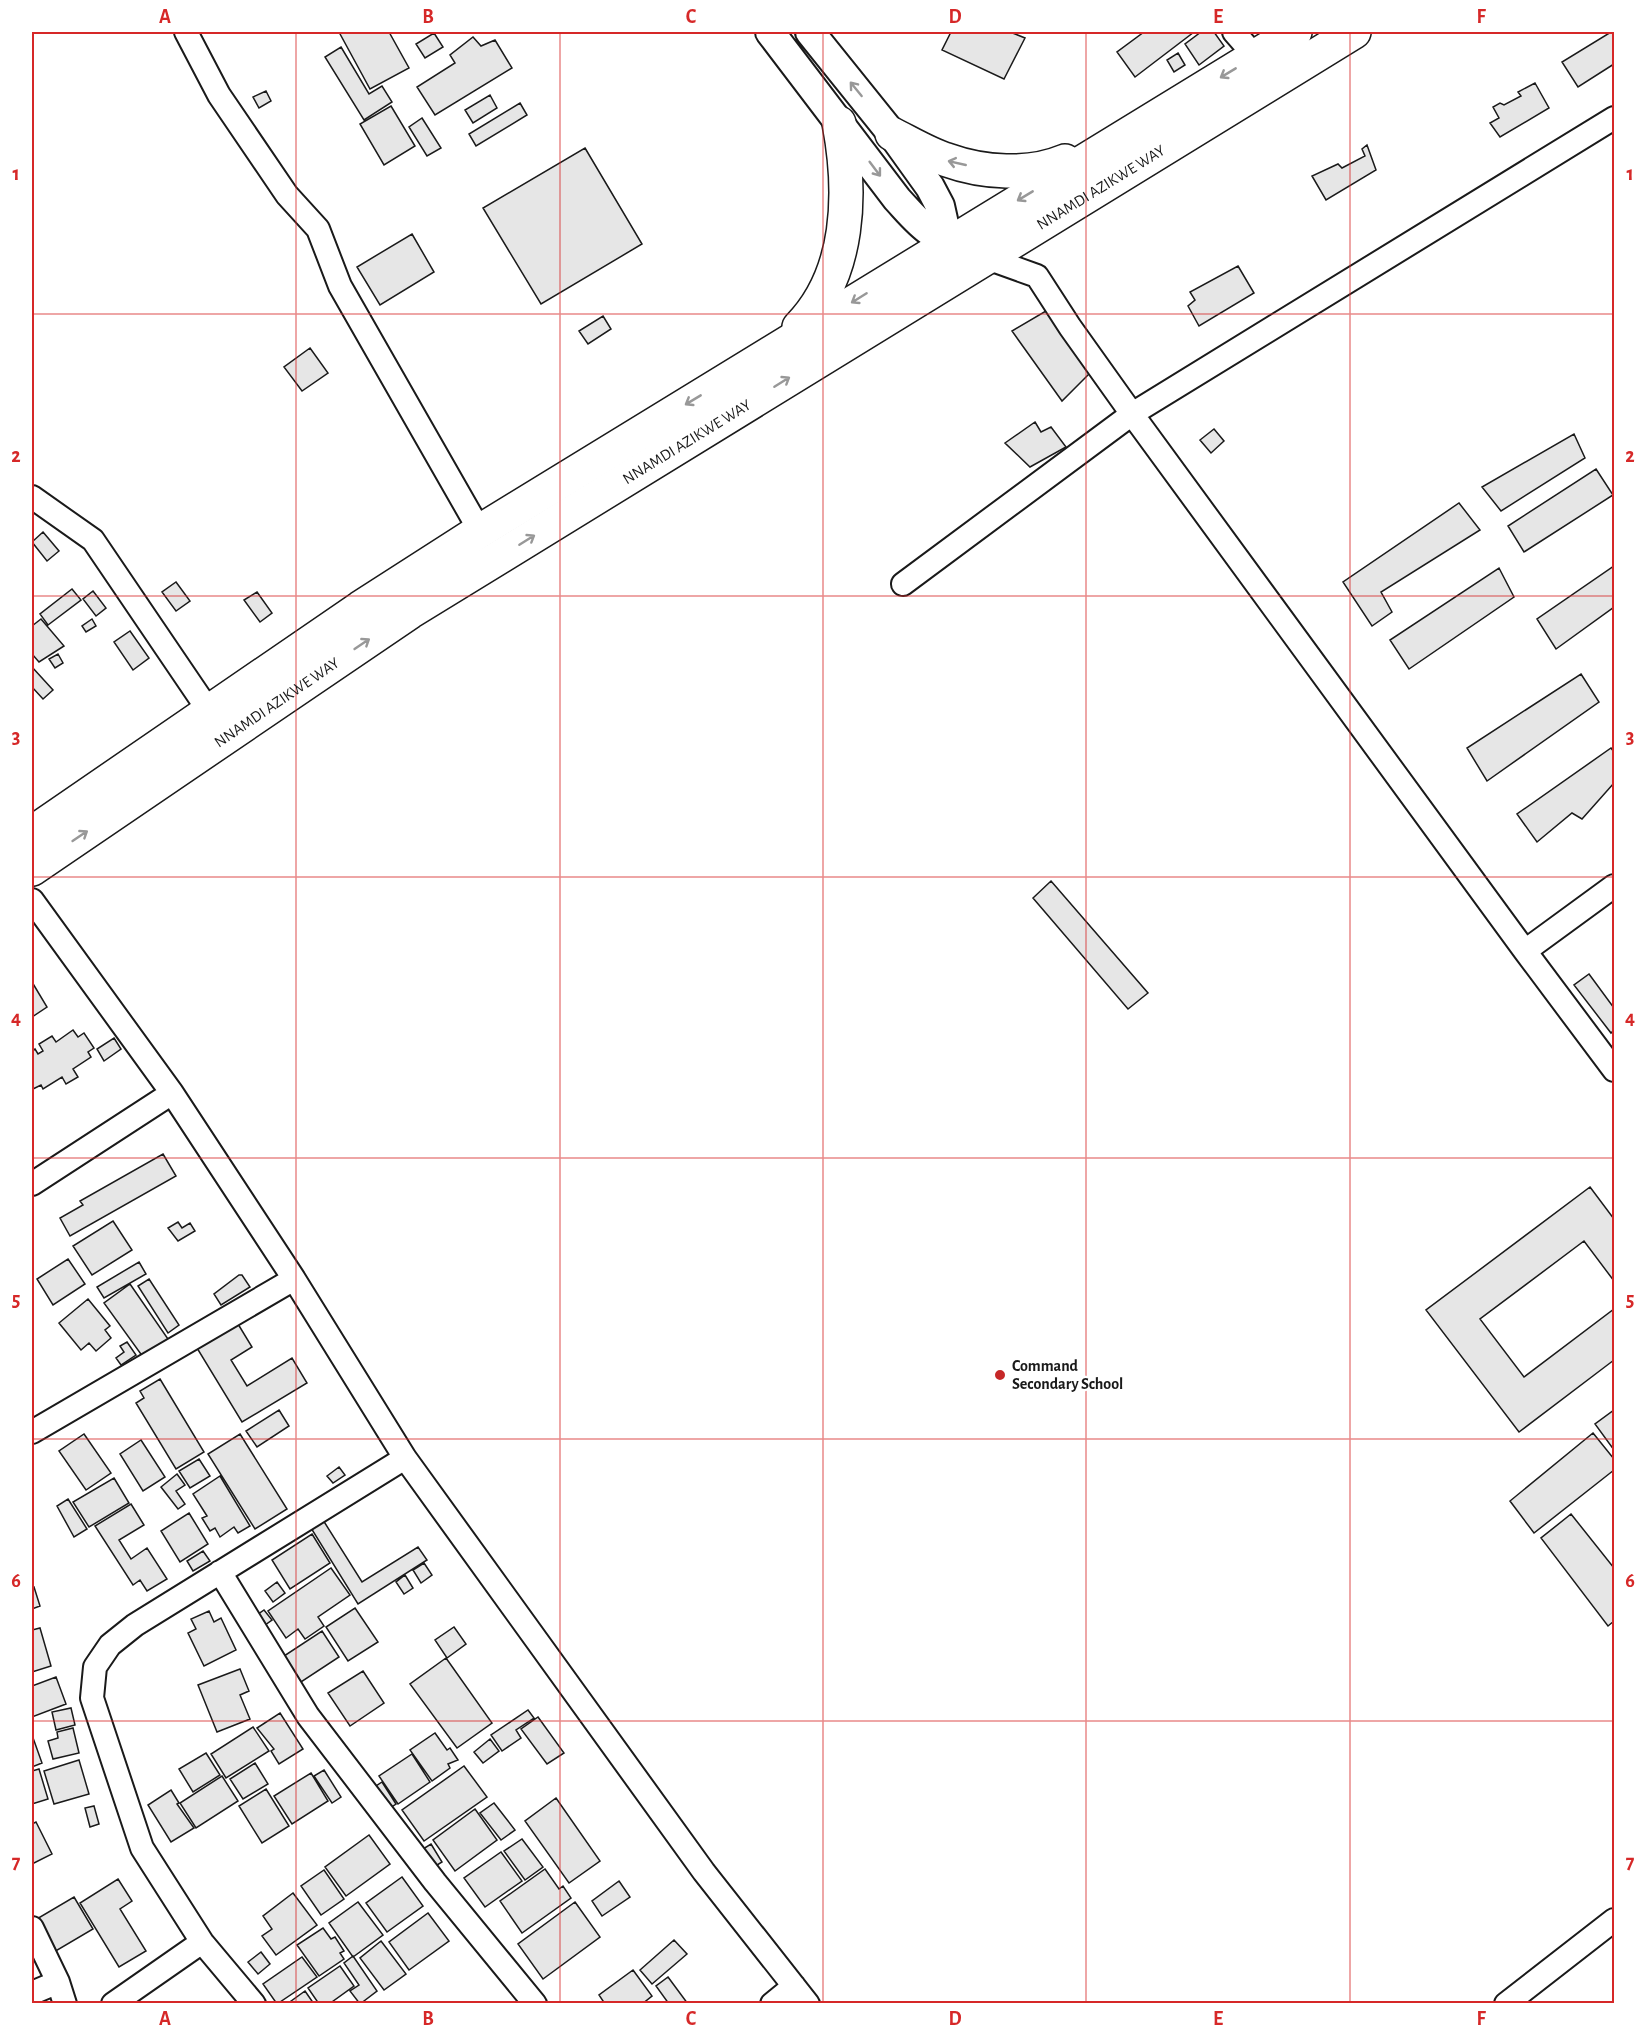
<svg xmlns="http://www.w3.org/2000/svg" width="1646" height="2035" viewBox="0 0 1646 2035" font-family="'Alegreya Sans',sans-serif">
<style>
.building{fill:#e6e6e6;stroke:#1a1a1a;stroke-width:1.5}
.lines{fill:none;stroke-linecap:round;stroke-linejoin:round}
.minor-casing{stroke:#1a1a1a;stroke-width:26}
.major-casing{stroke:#1a1a1a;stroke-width:32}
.highway-casing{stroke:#1a1a1a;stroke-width:36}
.minor{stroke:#fff;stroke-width:22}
.major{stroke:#fff;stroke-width:28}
.highway{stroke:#fff;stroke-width:33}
.oneway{stroke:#989898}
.grid{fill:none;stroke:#d62828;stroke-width:1.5;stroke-opacity:0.55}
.poi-dot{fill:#c62828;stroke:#fff;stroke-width:2}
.labels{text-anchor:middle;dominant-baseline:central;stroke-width:4.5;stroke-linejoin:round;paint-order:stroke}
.street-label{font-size:16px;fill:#1a1a1a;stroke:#fff}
.poi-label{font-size:16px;font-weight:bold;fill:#1a1a1a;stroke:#fff;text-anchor:start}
.neatline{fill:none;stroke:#d62828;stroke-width:2}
.grid-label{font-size:20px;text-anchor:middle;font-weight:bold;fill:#d62828}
</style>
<rect width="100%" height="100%" fill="#fff"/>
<path class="building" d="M 339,32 L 389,32 L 409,68 L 370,89 Z
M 951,32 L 1010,32 L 1025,38 L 1004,79 L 942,50 Z
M 1144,32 L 1194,32 L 1135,77 L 1117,52 Z
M 1201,32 L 1214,32 L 1224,46 L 1199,65 L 1185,44 Z
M 1611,32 L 1614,32 L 1614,64 L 1578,87 L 1562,62 Z
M 434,33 L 443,47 L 425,58 L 416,44 Z
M 473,37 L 481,46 L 495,40 L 512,68 L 435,115 L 417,87 L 455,63 L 450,55 Z
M 341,47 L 369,94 L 382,86 L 392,102 L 364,120 L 325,57 Z
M 1178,53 L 1185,65 L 1174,72 L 1167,60 Z
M 1535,83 L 1549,108 L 1500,137 L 1490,123 L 1499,118 L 1493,107 L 1500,103 L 1504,105 L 1521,96 L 1518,92 Z
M 266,91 L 271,101 L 259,108 L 253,97 Z
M 490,95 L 497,108 L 473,123 L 465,110 Z
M 520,103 L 527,115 L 476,146 L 469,134 Z
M 391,106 L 415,146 L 384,165 L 360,124 Z
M 422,118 L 441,148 L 427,156 L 409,127 Z
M 1367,145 L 1376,170 L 1326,200 L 1312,176 L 1338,164 L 1342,168 L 1365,156 L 1362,149 Z
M 585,148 L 642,244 L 541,304 L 483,208 Z
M 412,234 L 434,272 L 380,305 L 357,267 Z
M 1238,266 L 1254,293 L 1199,326 L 1188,306 L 1195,300 L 1190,292 Z
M 1051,308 L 1094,369 L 1062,401 L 1012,331 Z
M 603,316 L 611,329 L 588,344 L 579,331 Z
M 310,348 L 328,373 L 302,391 L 284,367 Z
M 1035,422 L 1041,432 L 1051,427 L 1066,447 L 1030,467 L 1005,443 Z
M 1214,429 L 1224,441 L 1211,453 L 1200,440 Z
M 1574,434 L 1585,458 L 1501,511 L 1482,487 Z
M 1596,469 L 1613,495 L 1524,552 L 1508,526 Z
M 1459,503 L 1480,530 L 1381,592 L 1392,612 L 1372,626 L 1343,582 Z
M 43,532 L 59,551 L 47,561 L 32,542 Z
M 1614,566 L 1614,607 L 1556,649 L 1537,619 Z
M 1499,568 L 1514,597 L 1409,669 L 1390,640 Z
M 176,582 L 190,601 L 176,611 L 162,592 Z
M 72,589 L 81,600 L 48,625 L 40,614 Z
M 93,591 L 106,608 L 96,616 L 83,599 Z
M 257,592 L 272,613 L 260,622 L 244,600 Z
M 41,619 L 64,646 L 39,662 L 32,654 L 32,626 Z
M 92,619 L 96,626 L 86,632 L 82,626 Z
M 130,631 L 149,658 L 133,670 L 114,642 Z
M 58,654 L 63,663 L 55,668 L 49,659 Z
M 32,667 L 53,690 L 43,699 L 32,687 Z
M 1581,674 L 1599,702 L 1487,781 L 1467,748 Z
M 1611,748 L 1614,752 L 1614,783 L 1582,819 L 1572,813 L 1537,842 L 1517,814 Z
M 1051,881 L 1148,993 L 1128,1009 L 1033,898 Z
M 1589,974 L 1614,1008 L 1614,1030 L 1611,1033 L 1574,985 Z
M 32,982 L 47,1007 L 32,1017 Z
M 73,1030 L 78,1037 L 84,1033 L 94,1048 L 88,1052 L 91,1057 L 73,1069 L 78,1077 L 66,1084 L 62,1077 L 43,1089 L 41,1085 L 33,1089 L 32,1052 L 35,1049 L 38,1054 L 43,1051 L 39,1044 L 52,1036 L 56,1042 Z
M 114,1038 L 121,1049 L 104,1061 L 97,1049 Z
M 163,1154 L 176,1176 L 70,1236 L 60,1218 L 83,1205 L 80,1201 Z
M 1590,1187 L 1614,1219 L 1614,1281 L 1584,1241 L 1480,1319 L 1524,1377 L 1614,1309 L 1614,1360 L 1519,1432 L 1426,1310 Z
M 113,1221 L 132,1250 L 92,1275 L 73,1246 Z
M 178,1222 L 182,1228 L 190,1223 L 195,1231 L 178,1241 L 168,1228 Z
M 68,1259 L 85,1284 L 53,1305 L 37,1279 Z
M 139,1262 L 146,1274 L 104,1298 L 97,1287 Z
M 239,1275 L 242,1275 L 250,1287 L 221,1305 L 214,1294 Z
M 149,1279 L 179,1325 L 168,1333 L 138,1286 Z
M 130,1284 L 168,1339 L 143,1357 L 104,1303 Z
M 88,1299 L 110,1326 L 105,1330 L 111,1338 L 96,1351 L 89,1343 L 81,1350 L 59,1323 Z
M 238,1324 L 252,1347 L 231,1360 L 247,1386 L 292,1358 L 307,1383 L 242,1422 L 197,1348 Z
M 127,1342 L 136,1355 L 121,1365 L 116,1358 L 124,1352 L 120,1346 Z
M 160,1379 L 204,1452 L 176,1469 L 136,1403 L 144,1398 L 140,1391 Z
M 279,1410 L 289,1426 L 257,1447 L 246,1431 Z
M 1614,1410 L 1614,1450 L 1595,1424 Z
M 1593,1433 L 1614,1459 L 1614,1470 L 1534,1533 L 1510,1501 Z
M 84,1434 L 111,1473 L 86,1490 L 59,1451 Z
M 240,1434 L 287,1509 L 255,1529 L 208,1454 Z
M 141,1440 L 165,1477 L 143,1491 L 120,1454 Z
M 199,1459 L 210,1476 L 190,1488 L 179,1471 Z
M 339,1467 L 345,1475 L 333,1483 L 327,1476 Z
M 177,1474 L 185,1485 L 176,1491 L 185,1504 L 178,1509 L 161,1487 Z
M 220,1476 L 250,1526 L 238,1533 L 234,1527 L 220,1537 L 215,1528 L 210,1531 L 202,1518 L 207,1516 L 193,1494 Z
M 114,1478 L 129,1503 L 89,1527 L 73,1502 Z
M 68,1499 L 87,1529 L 74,1537 L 57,1506 Z
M 131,1504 L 144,1525 L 119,1540 L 131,1559 L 147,1548 L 167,1579 L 147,1591 L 140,1580 L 133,1585 L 95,1526 Z
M 189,1513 L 208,1544 L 180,1562 L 161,1531 Z
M 1571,1514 L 1614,1568 L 1614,1621 L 1608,1626 L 1541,1538 Z
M 323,1520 L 362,1582 L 418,1547 L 427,1560 L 358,1604 L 311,1528 Z
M 312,1534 L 330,1563 L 290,1589 L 272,1560 Z
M 203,1551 L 210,1561 L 193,1571 L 187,1561 Z
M 424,1563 L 432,1575 L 421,1583 L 413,1570 Z
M 331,1568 L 350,1595 L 318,1617 L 324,1626 L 305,1639 L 298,1629 L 286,1638 L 268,1611 Z
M 405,1575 L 413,1588 L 404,1594 L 396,1582 Z
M 277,1582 L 285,1593 L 273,1602 L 265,1591 Z
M 34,1587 L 40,1606 L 32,1609 L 32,1588 Z
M 355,1608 L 378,1642 L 348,1661 L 326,1627 Z
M 264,1610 L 272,1620 L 265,1625 L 257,1615 Z
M 209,1611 L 214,1622 L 221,1618 L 236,1650 L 204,1666 L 188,1633 L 196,1629 L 191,1619 Z
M 454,1627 L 466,1644 L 447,1658 L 435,1640 Z
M 40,1628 L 51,1666 L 32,1672 L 32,1630 Z
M 322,1631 L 339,1657 L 301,1682 L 284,1656 Z
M 446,1658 L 492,1723 L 457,1748 L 410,1684 Z
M 240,1669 L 249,1691 L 240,1695 L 250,1719 L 217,1732 L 198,1685 Z
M 363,1671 L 384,1703 L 350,1726 L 328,1693 Z
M 56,1677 L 66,1704 L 32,1717 L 32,1686 Z
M 71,1708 L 75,1725 L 56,1730 L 52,1712 Z
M 528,1710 L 534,1718 L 516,1730 L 521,1738 L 502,1751 L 491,1735 Z
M 280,1713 L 303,1749 L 279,1764 L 271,1751 L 274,1749 L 257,1728 Z
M 538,1717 L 564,1753 L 547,1764 L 521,1729 Z
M 253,1727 L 269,1751 L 226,1778 L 211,1754 Z
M 73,1728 L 79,1753 L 53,1759 L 48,1741 L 58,1738 L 57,1732 Z
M 435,1733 L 447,1750 L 450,1748 L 458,1760 L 448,1764 L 450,1768 L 432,1781 L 410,1750 Z
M 32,1735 L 42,1763 L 32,1767 Z
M 490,1739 L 499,1751 L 483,1763 L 474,1752 Z
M 206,1753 L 220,1775 L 193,1792 L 179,1769 Z
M 412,1754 L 430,1782 L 398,1804 L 379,1776 Z
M 79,1760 L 89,1794 L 54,1804 L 44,1771 Z
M 255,1763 L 268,1784 L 243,1799 L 230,1779 Z
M 464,1766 L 487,1797 L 424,1841 L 402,1810 Z
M 39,1769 L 48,1799 L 32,1804 L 32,1771 Z
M 324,1770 L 341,1797 L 332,1803 L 314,1776 Z
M 311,1773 L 328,1801 L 292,1824 L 274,1796 Z
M 222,1776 L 238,1801 L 196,1828 L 180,1803 Z
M 382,1782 L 396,1804 L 387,1810 L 373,1788 Z
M 266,1789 L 289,1826 L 262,1843 L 239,1806 Z
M 171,1790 L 179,1803 L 177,1804 L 194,1828 L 171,1842 L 148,1805 Z
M 556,1798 L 600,1861 L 569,1883 L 525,1821 Z
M 494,1803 L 515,1830 L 501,1840 L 480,1813 Z
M 94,1806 L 99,1824 L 90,1827 L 85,1808 Z
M 475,1809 L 497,1840 L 455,1871 L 433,1840 Z
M 36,1822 L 52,1854 L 32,1864 L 32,1824 Z
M 369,1835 L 390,1864 L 346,1896 L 325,1867 Z
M 522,1839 L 543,1867 L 525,1880 L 504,1851 Z
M 431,1844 L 442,1862 L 434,1867 L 423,1849 Z
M 501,1852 L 522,1881 L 485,1907 L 464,1878 Z
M 545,1869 L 559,1889 L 563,1886 L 571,1898 L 522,1933 L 500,1901 Z
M 324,1870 L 344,1899 L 321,1915 L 301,1886 Z
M 402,1877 L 423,1906 L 387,1932 L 366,1903 Z
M 118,1879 L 132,1901 L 120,1909 L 146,1951 L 119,1967 L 80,1903 Z
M 619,1881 L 630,1897 L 602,1916 L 592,1901 Z
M 293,1893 L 317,1925 L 276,1955 L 262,1936 L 272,1929 L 263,1916 Z
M 74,1897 L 93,1929 L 54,1952 L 35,1920 Z
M 358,1902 L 383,1935 L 353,1957 L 329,1923 Z
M 575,1902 L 600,1937 L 543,1979 L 518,1944 Z
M 428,1913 L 449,1941 L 409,1970 L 389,1942 Z
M 323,1928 L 331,1939 L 335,1937 L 344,1951 L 340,1953 L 344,1959 L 319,1976 L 297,1945 Z
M 674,1940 L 687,1954 L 652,1984 L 640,1970 Z
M 381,1941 L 406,1974 L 384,1990 L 360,1958 Z
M 261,1952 L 270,1964 L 258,1974 L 248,1962 Z
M 353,1956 L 377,1991 L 360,2004 L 350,1991 L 359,1985 L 344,1963 Z
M 302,1957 L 317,1977 L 277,2004 L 263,1984 Z
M 340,1966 L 354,1986 L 329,2004 L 319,2004 L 308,1988 Z
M 633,1970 L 652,1996 L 642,2004 L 605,2004 L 599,1995 Z
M 668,1977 L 688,2004 L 669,2004 L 656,1986 Z
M 305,1991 L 314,2004 L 287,2004 Z"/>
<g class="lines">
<g class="minor-casing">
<path id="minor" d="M 186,32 L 219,95 L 287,195 L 318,229 L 340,286 L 480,531
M 1234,32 L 1255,56
M 984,257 L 1037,276 L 1070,327 L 1132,414 L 1525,951 L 1614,1070
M 32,497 L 93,540 L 209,711
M 903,584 L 1132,414 L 1614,118
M 32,900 L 172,1093 L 294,1279 L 405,1458 L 704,1872 L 808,2004
M 1525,951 L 1614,886
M 32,1184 L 172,1093
M 32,1432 L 294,1279
M 220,1572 L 308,1716 L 435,1882 L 535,2004
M 32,1928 L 58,1982 L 65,2004
M 32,1993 L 58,1982
M 113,2004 L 202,1942
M 254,2004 L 202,1942 L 142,1848 L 92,1698 L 95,1667 L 110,1645 L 135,1625 L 405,1458
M 772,2004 L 794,1986
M 1506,2004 L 1614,1920"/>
</g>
<g class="major-casing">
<path id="major" d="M 770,32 L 897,199 C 920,224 932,242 969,242
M 810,32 L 892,134 L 930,187 L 940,206 L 948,242 L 944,253"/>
</g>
<g class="highway-casing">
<g id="highway">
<path d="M 892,134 C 910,143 928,154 947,160 C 983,173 1029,176 1065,161"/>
<path d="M 799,327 C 851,274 852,192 839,123"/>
<path d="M 32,833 L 360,608 L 480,531 L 1295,32"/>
<path id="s1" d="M 32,869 L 410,612 L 1354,32"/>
</g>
</g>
<use href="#minor" class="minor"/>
<use href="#major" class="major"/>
<use href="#highway" class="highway"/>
</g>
<defs><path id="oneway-shaft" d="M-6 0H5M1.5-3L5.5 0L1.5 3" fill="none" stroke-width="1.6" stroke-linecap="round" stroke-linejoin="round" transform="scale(1.5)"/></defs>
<g class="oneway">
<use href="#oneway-shaft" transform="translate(1228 73) rotate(149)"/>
<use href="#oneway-shaft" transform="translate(856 89) rotate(-129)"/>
<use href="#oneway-shaft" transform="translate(957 163) rotate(-167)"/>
<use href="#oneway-shaft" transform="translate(875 169) rotate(53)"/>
<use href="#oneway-shaft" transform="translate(1025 196) rotate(149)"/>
<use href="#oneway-shaft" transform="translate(859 298) rotate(148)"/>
<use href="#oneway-shaft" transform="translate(782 382) rotate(-32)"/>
<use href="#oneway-shaft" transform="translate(693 400) rotate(149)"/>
<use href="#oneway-shaft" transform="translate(527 540) rotate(-32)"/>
<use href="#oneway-shaft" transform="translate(362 644) rotate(-34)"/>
<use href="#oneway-shaft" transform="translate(80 836) rotate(-34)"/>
</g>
<path class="grid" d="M 296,32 L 296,2004M 560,32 L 560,2004M 823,32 L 823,2004M 1086,32 L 1086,2004M 1350,32 L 1350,2004M 32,314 L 1614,314M 32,596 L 1614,596M 32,877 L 1614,877M 32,1158 L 1614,1158M 32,1439 L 1614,1439M 32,1721 L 1614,1721"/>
<circle class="poi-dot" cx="1000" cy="1375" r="6"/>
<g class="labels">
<g class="street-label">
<text stroke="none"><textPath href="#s1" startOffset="1268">NNAMDI AZIKWE WAY</textPath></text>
<text stroke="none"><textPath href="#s1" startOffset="782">NNAMDI AZIKWE WAY</textPath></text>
<text stroke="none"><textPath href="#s1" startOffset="296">NNAMDI AZIKWE WAY</textPath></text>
</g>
<g class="poi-label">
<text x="1012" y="1366">Command<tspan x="1012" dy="18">Secondary School</tspan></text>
</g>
</g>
<rect width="1646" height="2035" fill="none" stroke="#ffffff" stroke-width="66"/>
<rect x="33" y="33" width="1580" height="1969" class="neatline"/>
<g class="grid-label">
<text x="165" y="23">A</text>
<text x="428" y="23">B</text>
<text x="691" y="23">C</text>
<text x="955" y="23">D</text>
<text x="1218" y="23">E</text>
<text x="1481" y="23">F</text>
<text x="16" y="180">1</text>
<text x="1630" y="180">1</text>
<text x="16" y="462">2</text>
<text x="1630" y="462">2</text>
<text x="16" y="743">3</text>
<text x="1630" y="743">3</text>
<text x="16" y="1024">4</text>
<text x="1630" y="1024">4</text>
<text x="16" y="1306">5</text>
<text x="1630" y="1306">5</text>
<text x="16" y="1587">6</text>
<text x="1630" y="1587">6</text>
<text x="16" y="1868">7</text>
<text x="1630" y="1868">7</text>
<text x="165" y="2025">A</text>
<text x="428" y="2025">B</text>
<text x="691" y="2025">C</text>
<text x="955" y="2025">D</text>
<text x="1218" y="2025">E</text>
<text x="1481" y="2025">F</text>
</g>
</svg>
